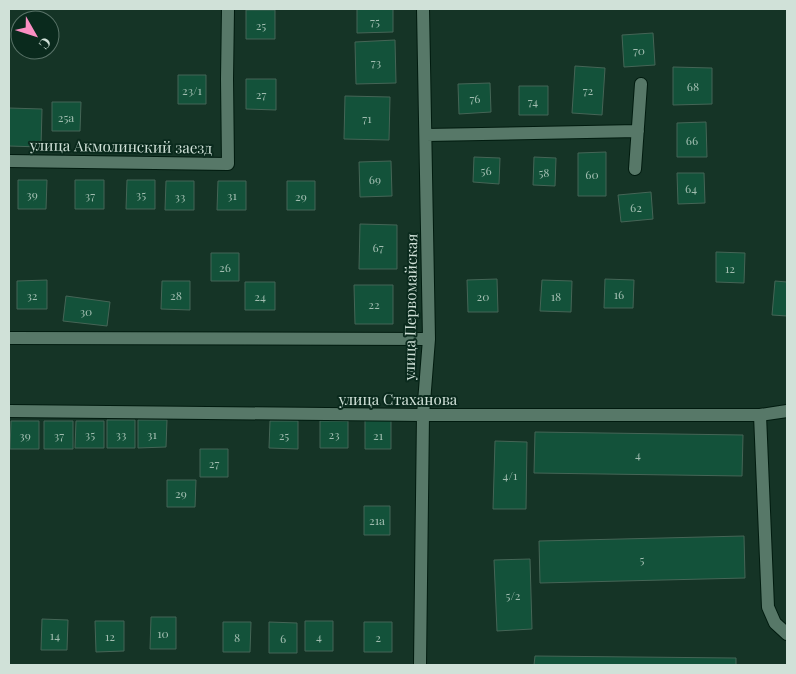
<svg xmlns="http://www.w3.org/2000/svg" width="796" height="674" viewBox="0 0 796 674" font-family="'Playfair Display',serif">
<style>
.building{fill:#13523a;stroke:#456556}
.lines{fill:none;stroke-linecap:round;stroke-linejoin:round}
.minor-casing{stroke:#001b0f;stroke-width:14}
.minor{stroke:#577868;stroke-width:12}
.labels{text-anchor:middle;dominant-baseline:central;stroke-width:4;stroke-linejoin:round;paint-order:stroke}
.number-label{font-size:12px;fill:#a1bdb0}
.street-label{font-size:15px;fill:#d0e1d8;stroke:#0a2a1d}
</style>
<rect width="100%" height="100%" fill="#153426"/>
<path class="building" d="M 357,9 L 393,9 L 393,32 L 357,33 Z
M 246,10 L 275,10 L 275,39 L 246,39 Z
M 653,33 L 655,65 L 624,67 L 622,35 Z
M 395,40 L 396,83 L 356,84 L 355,42 Z
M 575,66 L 605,68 L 602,115 L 572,113 Z
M 673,67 L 712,68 L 712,104 L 673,105 Z
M 178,75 L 206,75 L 206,104 L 178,104 Z
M 246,79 L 276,79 L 276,110 L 246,109 Z
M 490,83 L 491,112 L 459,114 L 458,84 Z
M 519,86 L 548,86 L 548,115 L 519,115 Z
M 345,96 L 390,97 L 389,140 L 344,139 Z
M 52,102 L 81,102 L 80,131 L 52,131 Z
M 9,108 L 42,109 L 41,147 L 9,146 Z
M 706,122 L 707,157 L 677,157 L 677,123 Z
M 606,152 L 606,196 L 578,196 L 578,153 Z
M 474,157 L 500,158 L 499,184 L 473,182 Z
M 534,157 L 556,158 L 555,186 L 533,185 Z
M 391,161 L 392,196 L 360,197 L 359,162 Z
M 677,173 L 704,173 L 705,203 L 678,204 Z
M 18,180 L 47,180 L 46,209 L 18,209 Z
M 75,180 L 104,180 L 104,209 L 75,209 Z
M 127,180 L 155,180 L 155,209 L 126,209 Z
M 166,181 L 194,181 L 194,210 L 165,210 Z
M 218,181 L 246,181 L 246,210 L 217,210 Z
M 287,181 L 315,181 L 315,210 L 287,210 Z
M 651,192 L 653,219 L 621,222 L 618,195 Z
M 360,224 L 397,225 L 397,269 L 359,269 Z
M 716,252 L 745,253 L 744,283 L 716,282 Z
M 211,253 L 239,253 L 239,281 L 211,281 Z
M 497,279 L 498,312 L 468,312 L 467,280 Z
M 605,279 L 634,280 L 633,308 L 604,308 Z
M 47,280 L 47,309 L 17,309 L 17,281 Z
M 542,280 L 572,281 L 571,312 L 540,311 Z
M 162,281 L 190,281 L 190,310 L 161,309 Z
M 775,281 L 787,282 L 787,316 L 772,315 Z
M 245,282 L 275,282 L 275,310 L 245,310 Z
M 354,285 L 393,285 L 393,324 L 355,324 Z
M 66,296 L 110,302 L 107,326 L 63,321 Z
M 107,420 L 135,420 L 135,448 L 107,448 Z
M 138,420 L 167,420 L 166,447 L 138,448 Z
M 365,420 L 391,420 L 391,449 L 365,449 Z
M 11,421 L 39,421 L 39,449 L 10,449 Z
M 44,421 L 73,421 L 73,449 L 44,449 Z
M 76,421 L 104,421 L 104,448 L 75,448 Z
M 270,421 L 298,421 L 298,449 L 269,448 Z
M 320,421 L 348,421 L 348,448 L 320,448 Z
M 535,432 L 743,435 L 742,476 L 534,473 Z
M 495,441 L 527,442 L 526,509 L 493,509 Z
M 200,449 L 228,449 L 228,477 L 200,477 Z
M 167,480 L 196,480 L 195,507 L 167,507 Z
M 364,506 L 390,506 L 390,535 L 364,535 Z
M 744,536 L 745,578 L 540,583 L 539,541 Z
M 530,559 L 532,629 L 497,631 L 494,560 Z
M 151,617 L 176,617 L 176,649 L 150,649 Z
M 42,619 L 68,620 L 67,650 L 41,650 Z
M 95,621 L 124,621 L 124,651 L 96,652 Z
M 305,621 L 333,621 L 333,651 L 305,651 Z
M 223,622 L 251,622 L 250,652 L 223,652 Z
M 269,622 L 297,623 L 297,653 L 269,653 Z
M 364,622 L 392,622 L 392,652 L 364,652 Z
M 535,656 L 736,658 L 736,665 L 534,665 Z"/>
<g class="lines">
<g class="minor-casing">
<path id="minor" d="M 426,135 L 638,131
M 9,161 L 228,164 L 227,79 L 228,9
M 635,169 L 641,84
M 9,338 L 429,339
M 9,411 L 423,415 L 760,415 L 787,411
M 760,415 L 768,607 L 775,623 L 787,634
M 420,665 L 423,415 L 429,339 L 423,9"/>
</g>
<use href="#minor" class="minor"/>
</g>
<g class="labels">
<g class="number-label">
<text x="375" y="21">75</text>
<text x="261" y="25">25</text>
<text x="639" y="50">70</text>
<text x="376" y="62">73</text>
<text x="693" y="86">68</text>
<text x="192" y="90">23/1</text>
<text x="588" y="90">72</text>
<text x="261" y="94">27</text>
<text x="475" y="98">76</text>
<text x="533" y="101">74</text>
<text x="66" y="117">25а</text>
<text x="367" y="118">71</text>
<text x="692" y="140">66</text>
<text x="486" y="170">56</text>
<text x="544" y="172">58</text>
<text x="592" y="174">60</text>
<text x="375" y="179">69</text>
<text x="691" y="188">64</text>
<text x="32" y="194">39</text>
<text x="141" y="194">35</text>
<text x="90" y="195">37</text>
<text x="232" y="195">31</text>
<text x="180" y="196">33</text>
<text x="301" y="196">29</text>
<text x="636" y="207">62</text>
<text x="378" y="247">67</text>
<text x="225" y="267">26</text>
<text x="730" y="268">12</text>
<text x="619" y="294">16</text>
<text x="32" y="295">32</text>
<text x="176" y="295">28</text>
<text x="260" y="296">24</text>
<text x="483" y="296">20</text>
<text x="556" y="296">18</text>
<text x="374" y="304">22</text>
<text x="86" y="311">30</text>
<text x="90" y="434">35</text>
<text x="121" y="434">33</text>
<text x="152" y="434">31</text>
<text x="334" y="434">23</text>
<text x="25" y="435">39</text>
<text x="59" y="435">37</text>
<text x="284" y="435">25</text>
<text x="378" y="435">21</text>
<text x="638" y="454">4</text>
<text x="214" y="463">27</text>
<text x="510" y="475">4/1</text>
<text x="181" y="493">29</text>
<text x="377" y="520">21а</text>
<text x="642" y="559">5</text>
<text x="513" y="595">5/2</text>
<text x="163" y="633">10</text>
<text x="55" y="635">14</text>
<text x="110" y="636">12</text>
<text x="319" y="636">4</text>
<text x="237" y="637">8</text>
<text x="378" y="637">2</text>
<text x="283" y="638">6</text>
</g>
<g class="street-label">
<text transform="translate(121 146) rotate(1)">улица Акмолинский заезд</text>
<text transform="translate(410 307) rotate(-89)">улица Первомайская</text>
<text x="398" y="399">улица Стаханова</text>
</g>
</g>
<rect width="796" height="674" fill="none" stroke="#d0e1d8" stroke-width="20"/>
<g transform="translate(35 35) rotate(129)"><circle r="24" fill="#0a2a1d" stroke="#597368"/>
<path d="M0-4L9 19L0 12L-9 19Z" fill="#fb8fc3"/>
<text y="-8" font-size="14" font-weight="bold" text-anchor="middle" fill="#d0e1d8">С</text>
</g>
</svg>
